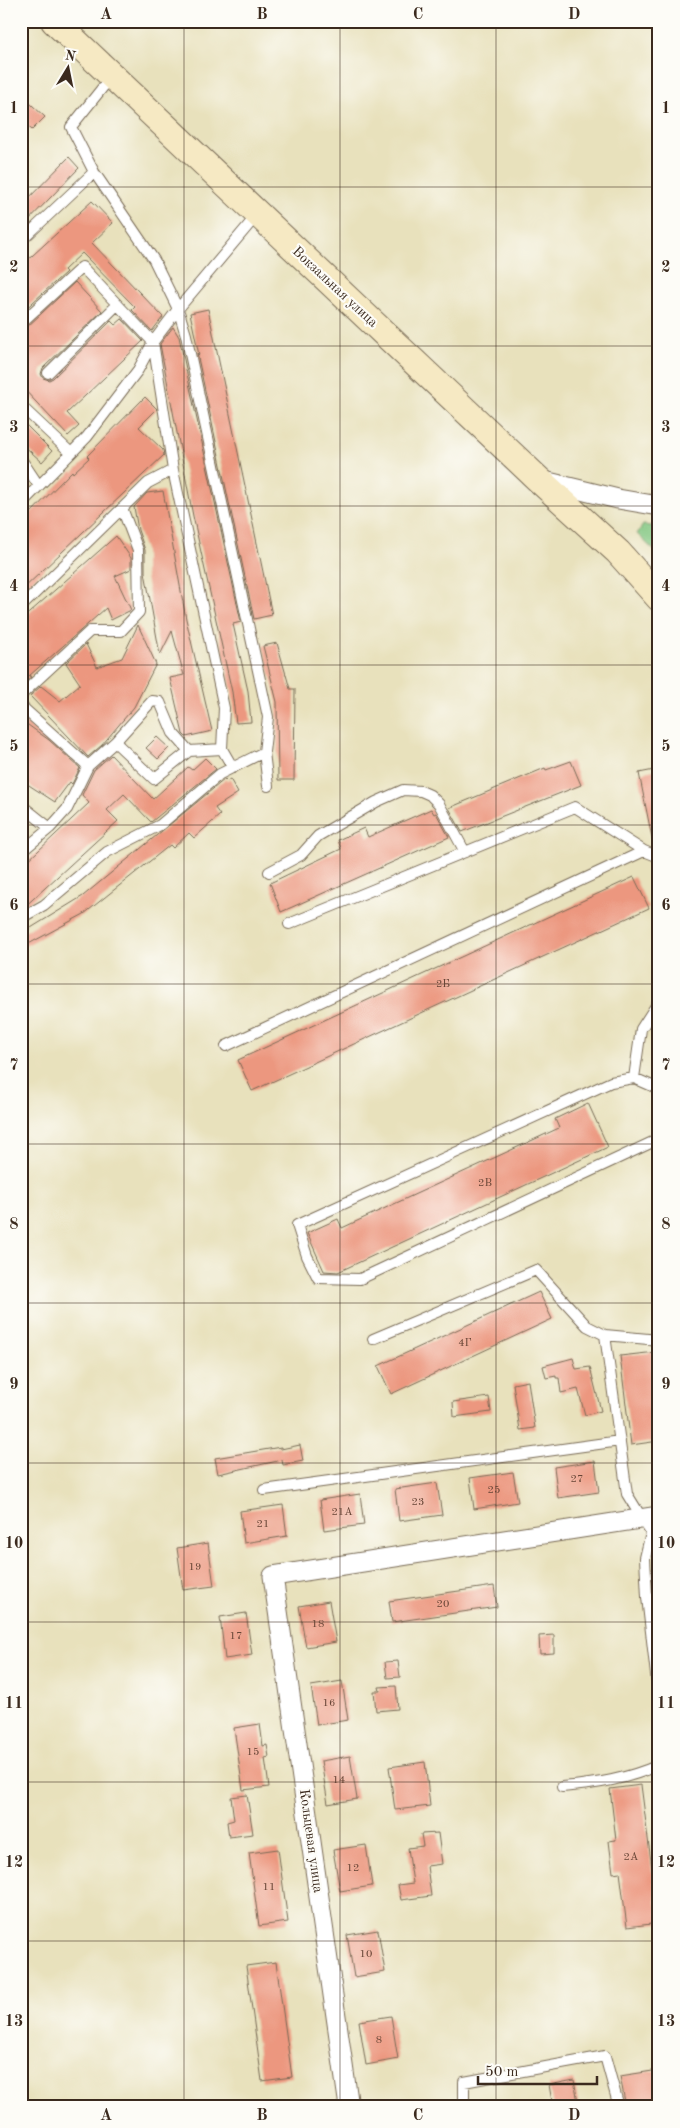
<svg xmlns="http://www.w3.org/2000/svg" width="680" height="2128" viewBox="0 0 680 2128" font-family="'Old Standard TT',serif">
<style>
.green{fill:#81c680;stroke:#5e784f}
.building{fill:#ec977f}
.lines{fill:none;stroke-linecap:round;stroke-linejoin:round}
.lane-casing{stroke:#786a55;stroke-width:12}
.street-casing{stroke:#786a55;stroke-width:21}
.secondary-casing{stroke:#786a55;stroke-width:28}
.lane{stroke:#fff;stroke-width:10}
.street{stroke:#fff;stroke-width:19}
.secondary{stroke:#f6e9c3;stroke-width:26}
.grid{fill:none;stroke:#3b2a1e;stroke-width:1;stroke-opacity:0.55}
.labels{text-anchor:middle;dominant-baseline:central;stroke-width:4.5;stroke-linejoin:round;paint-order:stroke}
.number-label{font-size:11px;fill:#674536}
.street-label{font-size:14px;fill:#3b2a1e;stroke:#fdfcf7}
.neatline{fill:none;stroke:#3b2a1e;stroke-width:2}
.grid-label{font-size:16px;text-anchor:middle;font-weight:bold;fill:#3b2a1e}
</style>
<rect width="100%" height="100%" fill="#fdfcf7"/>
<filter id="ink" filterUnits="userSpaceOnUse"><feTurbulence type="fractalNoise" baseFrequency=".02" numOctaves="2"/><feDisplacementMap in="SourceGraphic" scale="10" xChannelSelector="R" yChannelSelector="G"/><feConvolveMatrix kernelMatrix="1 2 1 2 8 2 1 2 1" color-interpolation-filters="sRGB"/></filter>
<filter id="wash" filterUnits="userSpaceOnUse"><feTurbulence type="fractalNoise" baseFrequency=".0096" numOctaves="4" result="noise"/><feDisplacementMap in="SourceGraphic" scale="20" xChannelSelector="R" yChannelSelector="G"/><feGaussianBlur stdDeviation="1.12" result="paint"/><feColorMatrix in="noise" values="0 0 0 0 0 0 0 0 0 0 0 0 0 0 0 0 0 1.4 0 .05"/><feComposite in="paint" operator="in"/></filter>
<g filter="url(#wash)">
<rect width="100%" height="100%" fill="#e8e1bc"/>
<path class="green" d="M 643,525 L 659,527 L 659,555 L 637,534 Z"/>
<g id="blocks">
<path class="building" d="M 21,95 L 45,117 L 32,130 L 21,120 Z
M 69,157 L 79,168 L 21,228 L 21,206 Z
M 92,201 L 113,223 L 92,243 L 163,317 L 152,331 L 132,310 L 135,307 L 82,253 L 64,270 L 66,272 L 21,313 L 21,266 Z
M 75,282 L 102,311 L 43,368 L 41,374 L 43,378 L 49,380 L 53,378 L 111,321 L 115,325 L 122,319 L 143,341 L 67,413 L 79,426 L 68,436 L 21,386 L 21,330 L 26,328 Z
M 208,309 L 272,615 L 254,619 L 197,353 L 199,355 L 190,313 Z
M 173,327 L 179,337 L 241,622 L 233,624 L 248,691 L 251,722 L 236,723 L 232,692 L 193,516 L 160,344 Z
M 145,397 L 157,409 L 139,427 L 163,450 L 164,455 L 21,591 L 21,523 L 72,471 L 73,473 L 89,458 L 87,456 Z
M 21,420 L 52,451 L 42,462 L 21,443 Z
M 163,491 L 186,619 L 212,731 L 186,737 L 183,734 L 170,678 L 184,675 L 172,631 L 160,655 L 145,572 L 145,550 L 138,530 L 134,507 L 147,493 Z
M 116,536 L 131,558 L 131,569 L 115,576 L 131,610 L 111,620 L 106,608 L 29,676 L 31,677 L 21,685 L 21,620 Z
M 138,625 L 156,664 L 134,707 L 102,745 L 88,757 L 30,696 L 41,686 L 60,701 L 80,684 L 66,663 L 86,644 L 97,667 L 122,658 Z
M 277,643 L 290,689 L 295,689 L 294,780 L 278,780 L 277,702 L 263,646 Z
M 21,720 L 49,740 L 80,768 L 72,784 L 70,782 L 55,802 L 21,780 Z
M 157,737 L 169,748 L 158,759 L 146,748 Z
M 111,755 L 153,799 L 188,767 L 192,770 L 205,758 L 216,769 L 151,822 L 124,794 L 107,810 L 118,821 L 21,910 L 21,867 L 89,803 L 82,795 L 94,770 Z
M 571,761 L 581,785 L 462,832 L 449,808 L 545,768 L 546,770 Z
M 659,769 L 659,842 L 653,843 L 639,773 Z
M 225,779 L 227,781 L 230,779 L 238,793 L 215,808 L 220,815 L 194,838 L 189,833 L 173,848 L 170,845 L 84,914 L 21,948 L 21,934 L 83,896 Z
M 431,809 L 434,814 L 436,813 L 449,837 L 281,912 L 270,883 L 341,849 L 338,840 L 364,828 L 368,837 Z
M 634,877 L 649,908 L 252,1091 L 238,1060 Z
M 588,1103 L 608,1147 L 338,1272 L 324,1271 L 307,1233 L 338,1219 L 342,1228 L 559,1128 L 555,1119 Z
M 539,1292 L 552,1319 L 391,1394 L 378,1366 Z
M 656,1352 L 659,1375 L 659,1441 L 631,1445 L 620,1356 Z
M 573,1358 L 576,1369 L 590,1367 L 601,1411 L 585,1415 L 578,1389 L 561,1393 L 559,1378 L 556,1378 L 556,1376 L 546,1378 L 543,1366 Z
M 528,1381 L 535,1428 L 520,1430 L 513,1384 Z
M 489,1397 L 491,1412 L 454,1417 L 453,1402 Z
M 300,1445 L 303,1461 L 283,1465 L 282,1460 L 218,1474 L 215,1458 L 281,1447 L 281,1449 Z
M 595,1461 L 599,1492 L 558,1498 L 554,1467 Z
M 513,1472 L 518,1502 L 474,1509 L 470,1478 Z
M 437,1483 L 442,1515 L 399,1521 L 395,1489 Z
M 360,1494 L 364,1525 L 324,1530 L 320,1500 Z
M 283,1505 L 287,1536 L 244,1543 L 240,1511 Z
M 208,1543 L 214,1586 L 183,1590 L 177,1548 Z
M 494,1586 L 497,1607 L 392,1622 L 389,1601 Z
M 329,1601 L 336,1642 L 306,1647 L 299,1606 Z
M 246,1613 L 252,1655 L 225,1659 L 220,1617 Z
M 554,1635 L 554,1653 L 540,1654 L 539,1636 Z
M 398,1661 L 400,1677 L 387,1678 L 385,1662 Z
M 342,1681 L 348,1720 L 317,1725 L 311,1686 Z
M 396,1686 L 398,1709 L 376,1711 L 374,1691 L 380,1691 L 379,1687 Z
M 260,1724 L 263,1746 L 267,1745 L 269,1757 L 265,1758 L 269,1787 L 243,1790 L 234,1728 Z
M 350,1756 L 357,1799 L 328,1804 L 321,1761 Z
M 425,1762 L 430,1806 L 395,1810 L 389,1767 Z
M 641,1785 L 659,1923 L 627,1927 L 620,1872 L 613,1873 L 609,1841 L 616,1840 L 610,1789 Z
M 247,1795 L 253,1834 L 229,1837 L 227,1822 L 234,1820 L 231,1797 Z
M 438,1833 L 442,1864 L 427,1866 L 431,1896 L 401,1900 L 398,1885 L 413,1883 L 408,1848 L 423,1846 L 421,1834 Z
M 366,1845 L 372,1886 L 340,1891 L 333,1850 Z
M 278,1849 L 288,1922 L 259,1926 L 249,1853 Z
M 378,1930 L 385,1972 L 354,1977 L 347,1935 Z
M 276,1962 L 292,2077 L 262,2081 L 246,1966 Z
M 391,2016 L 398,2059 L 366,2065 L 359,2021 Z
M 659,2070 L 659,2107 L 641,2107 L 641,2104 L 626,2107 L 620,2076 Z
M 574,2080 L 579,2107 L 553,2107 L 549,2085 Z"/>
</g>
</g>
<g filter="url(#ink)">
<use href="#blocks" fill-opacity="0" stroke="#786a55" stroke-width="1"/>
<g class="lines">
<g class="lane-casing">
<path id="lane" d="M 111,77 L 71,127 L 94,172 L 154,260 L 178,309 L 186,335 L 268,717 L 264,752 L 268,786
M 21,241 L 94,172
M 21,323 L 82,267 L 153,342 L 173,470 L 224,708 L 222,749 L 233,768
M 48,373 L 117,305
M 21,406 L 71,453
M 21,459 L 39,486
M 21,504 L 87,437 L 138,370 L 153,342 L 178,309 L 257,215
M 21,607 L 148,483 L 173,470
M 21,695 L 90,631 L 121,631 L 139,612 L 138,550 L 122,508
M 21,706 L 88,766
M 115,742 L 154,779 L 189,751
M 21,805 L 50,828
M 21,852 L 50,828 L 67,809 L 88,766 L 115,742 L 152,701 L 160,702 L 173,733 L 189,751 L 222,749
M 269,872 L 301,855 L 318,836 L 376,802 L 403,790 L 421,791 L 430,795 L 439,804 L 465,852
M 21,918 L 44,905 L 107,852 L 160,825 L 220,774 L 264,752
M 289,924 L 575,807 L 644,851
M 226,1046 L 644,851 L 659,857
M 634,1078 L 641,1029 L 659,1001
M 659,1089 L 634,1078 L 611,1082 L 297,1225 L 307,1256 L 318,1278 L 360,1279 L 659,1139
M 605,1335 L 627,1494 L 651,1533 L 645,1558 L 647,1597 L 659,1701
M 373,1339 L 536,1270 L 587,1326 L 605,1335 L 659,1340
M 264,1490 L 620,1441
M 562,1787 C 597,1784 627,1779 659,1765
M 464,2107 L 464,2082 L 605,2056 L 619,2107"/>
</g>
<g class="street-casing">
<path id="street" d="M 540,480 L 618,499 L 659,506
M 349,2107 L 273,1576 L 659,1516"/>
</g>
<g class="secondary-casing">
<path id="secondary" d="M 54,21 L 538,479 L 618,552 L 659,598"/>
</g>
<use href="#lane" class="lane"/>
<use href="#street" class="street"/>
<use href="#secondary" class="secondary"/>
</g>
</g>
<path class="grid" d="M 184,21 L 184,2107M 340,21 L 340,2107M 496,21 L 496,2107M 21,187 L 659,187M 21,346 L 659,346M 21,506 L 659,506M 21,665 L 659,665M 21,825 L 659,825M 21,984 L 659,984M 21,1144 L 659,1144M 21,1303 L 659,1303M 21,1463 L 659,1463M 21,1622 L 659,1622M 21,1782 L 659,1782M 21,1941 L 659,1941"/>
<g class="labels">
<g class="number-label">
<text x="443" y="984">2Б</text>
<text x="485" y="1183">2В</text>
<text x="465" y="1343">4Г</text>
<text x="577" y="1479">27</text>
<text x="494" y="1490">25</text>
<text x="418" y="1502">23</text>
<text x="342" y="1512">21А</text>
<text x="263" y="1524">21</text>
<text x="195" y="1567">19</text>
<text x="443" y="1604">20</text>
<text x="318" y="1624">18</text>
<text x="236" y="1636">17</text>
<text x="329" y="1703">16</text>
<text x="253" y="1752">15</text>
<text x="339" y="1780">14</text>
<text x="631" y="1857">2А</text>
<text x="353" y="1868">12</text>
<text x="269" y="1887">11</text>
<text x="366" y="1954">10</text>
<text x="379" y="2040">8</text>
</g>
<g class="street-label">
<text transform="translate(335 287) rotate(43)">Вокзальная улица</text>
<text transform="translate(311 1841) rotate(82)">Кольцевая улица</text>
</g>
</g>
<rect width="680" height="2128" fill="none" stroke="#fdfcf7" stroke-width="55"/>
<g transform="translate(68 68) rotate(10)" stroke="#fdfcf7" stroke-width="4" paint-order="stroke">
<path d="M0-4L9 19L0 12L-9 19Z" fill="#3b2a1e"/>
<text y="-8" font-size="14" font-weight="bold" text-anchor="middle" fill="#3b2a1e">N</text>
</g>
<path d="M478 2076v8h119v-8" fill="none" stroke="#3b2a1e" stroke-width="2.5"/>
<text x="485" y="2076" font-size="15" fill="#3b2a1e" stroke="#fdfcf7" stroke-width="4" paint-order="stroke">50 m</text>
<rect x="28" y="28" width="624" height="2072" class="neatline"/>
<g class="grid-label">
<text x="106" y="19">A</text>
<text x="262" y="19">B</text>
<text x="418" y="19">C</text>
<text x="574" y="19">D</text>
<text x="14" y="113">1</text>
<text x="666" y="113">1</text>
<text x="14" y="272">2</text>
<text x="666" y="272">2</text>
<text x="14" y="432">3</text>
<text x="666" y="432">3</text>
<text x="14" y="591">4</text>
<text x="666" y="591">4</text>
<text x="14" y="751">5</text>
<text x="666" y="751">5</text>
<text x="14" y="910">6</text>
<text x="666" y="910">6</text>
<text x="14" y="1070">7</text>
<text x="666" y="1070">7</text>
<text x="14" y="1229">8</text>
<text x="666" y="1229">8</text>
<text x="14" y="1389">9</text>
<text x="666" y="1389">9</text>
<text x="14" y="1548">10</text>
<text x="666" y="1548">10</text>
<text x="14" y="1708">11</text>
<text x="666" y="1708">11</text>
<text x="14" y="1867">12</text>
<text x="666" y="1867">12</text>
<text x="14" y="2026">13</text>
<text x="666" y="2026">13</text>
<text x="106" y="2120">A</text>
<text x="262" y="2120">B</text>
<text x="418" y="2120">C</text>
<text x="574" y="2120">D</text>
</g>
</svg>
